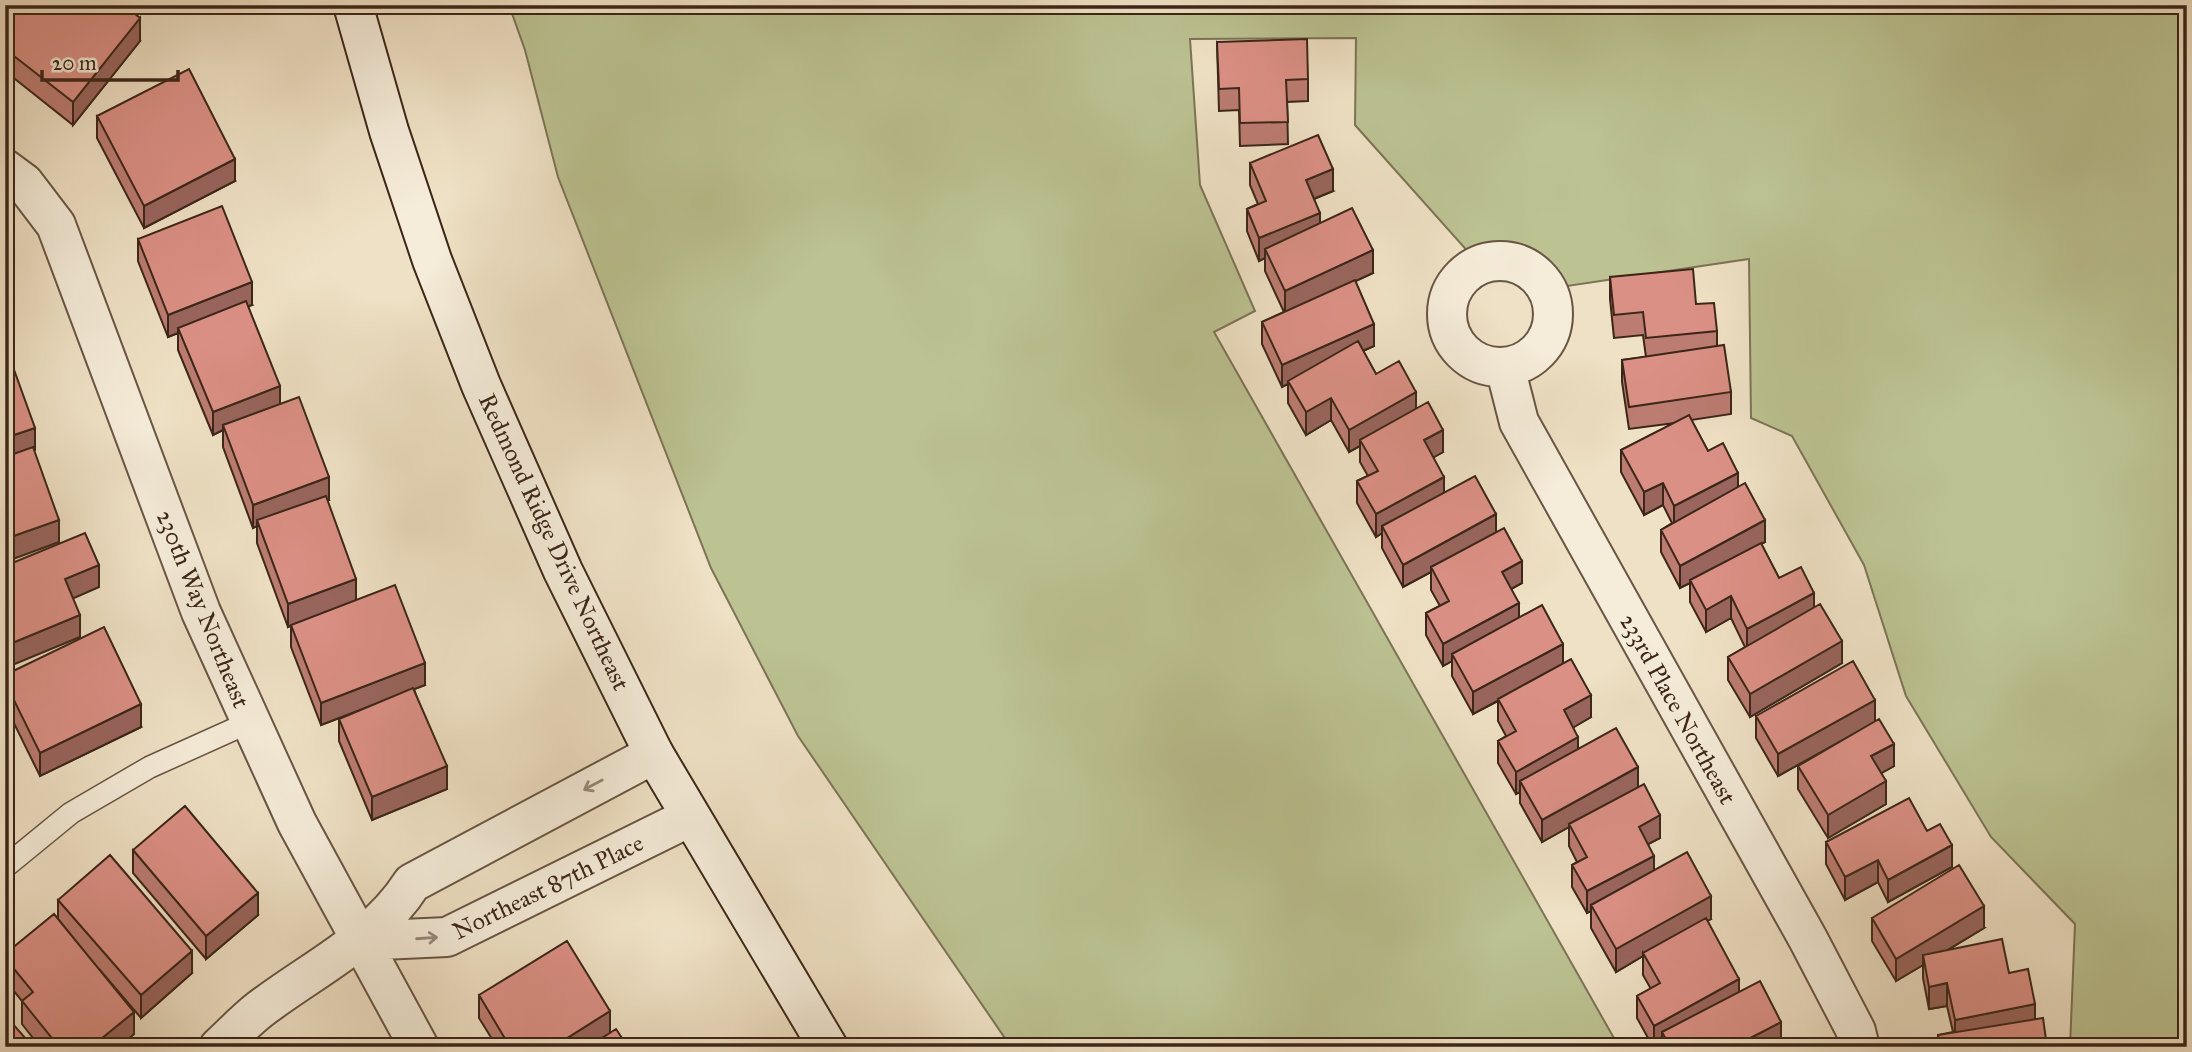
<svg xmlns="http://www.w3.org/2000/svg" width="2192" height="1052" viewBox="0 0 2192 1052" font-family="'IM FELL Great Primer',serif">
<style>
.green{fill:#bcc292;stroke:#7c7456;stroke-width:2}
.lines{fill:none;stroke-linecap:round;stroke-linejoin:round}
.lane-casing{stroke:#695544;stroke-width:24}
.street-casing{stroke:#695544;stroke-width:42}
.secondary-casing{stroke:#3c2619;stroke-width:42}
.lane{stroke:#f5ecd9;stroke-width:21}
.street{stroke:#f5ecd9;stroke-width:38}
.secondary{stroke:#f5ecd9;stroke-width:38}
.wall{fill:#bc7c72;stroke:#3c2619;stroke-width:2}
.shaded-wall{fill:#99655d;stroke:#3c2619;stroke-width:2}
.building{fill:#db9085;stroke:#3c2619;stroke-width:2}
.oneway{stroke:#988979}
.labels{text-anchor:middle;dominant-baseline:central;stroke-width:6;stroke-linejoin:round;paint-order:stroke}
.street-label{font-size:24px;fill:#3c2619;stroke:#f5ecd9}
</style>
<rect width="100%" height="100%" fill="#efe1c5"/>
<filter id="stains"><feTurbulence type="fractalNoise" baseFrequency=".00286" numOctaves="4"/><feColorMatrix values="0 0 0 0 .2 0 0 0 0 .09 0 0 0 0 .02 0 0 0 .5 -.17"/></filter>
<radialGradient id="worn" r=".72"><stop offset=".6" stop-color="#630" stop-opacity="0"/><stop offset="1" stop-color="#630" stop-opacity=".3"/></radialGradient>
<path class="green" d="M 509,5 L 2187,5 L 2187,1047 L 2070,1047 L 2075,924 L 1991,837 L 1906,696 L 1864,565 L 1792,436 L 1751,418 L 1749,259 L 1547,289 C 1531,263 1507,258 1479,264 L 1355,125 L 1356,38 L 1190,39 L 1200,185 L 1255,311 L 1214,332 L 1619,1047 L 1011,1047 L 798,736 L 711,568 L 558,177 L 525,50 Z"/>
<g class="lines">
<g class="lane-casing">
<path id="lane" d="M 5,867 L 71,813 L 150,767 L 250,722"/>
</g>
<g class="street-casing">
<path id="street" d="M 5,169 L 24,183 L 56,225 L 201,612 L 297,823 L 419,1047
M1447 314a53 53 0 1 1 106 0a53 53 0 1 1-106 0Z
M 1505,367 L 1519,422 L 1808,939 L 1856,1031 L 1860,1047
M 359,941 L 447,937 L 690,817
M 219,1047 C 232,1035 245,1021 259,1010 C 311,970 376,940 412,883 L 654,754"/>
</g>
<g class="secondary-casing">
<path id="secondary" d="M 353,5 L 389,131 L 432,260 L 481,385 L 563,571 L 654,754 L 828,1047"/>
</g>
<use href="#lane" class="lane"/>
<use href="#street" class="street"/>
<use href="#secondary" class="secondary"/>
</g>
<path class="wall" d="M 5,15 L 140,41 L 73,125 L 5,71 Z
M 1217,42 L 1308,79 L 1308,101 L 1287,102 L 1288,144 L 1240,146 L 1239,110 L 1219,111 Z
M 97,116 L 235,181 L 144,228 L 97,138 Z
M 1250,163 L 1333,191 L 1314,199 L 1320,223 L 1373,273 L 1355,281 L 1374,346 L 1363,351 L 1376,374 L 1416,409 L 1443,452 L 1433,457 L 1444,492 L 1496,532 L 1522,583 L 1511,589 L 1519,618 L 1563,663 L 1591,717 L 1573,727 L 1578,749 L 1638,787 L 1660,838 L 1648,844 L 1654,870 L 1711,919 L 1707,921 L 1739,992 L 1781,1044 L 1776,1047 L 1662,1047 L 1662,1044 L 1657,1047 L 1653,1047 L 1637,1018 L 1637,996 L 1651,989 L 1643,975 L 1643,956 L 1616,972 L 1591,928 L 1591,911 L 1587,913 L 1572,887 L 1572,865 L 1577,862 L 1569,846 L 1569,827 L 1542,842 L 1520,803 L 1520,792 L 1516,794 L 1498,763 L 1498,741 L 1506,736 L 1498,721 L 1498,701 L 1473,714 L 1452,676 L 1452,661 L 1443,666 L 1426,635 L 1426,613 L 1440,606 L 1431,590 L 1431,572 L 1403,587 L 1382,548 L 1382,533 L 1376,537 L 1357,503 L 1357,481 L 1368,476 L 1360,462 L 1360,446 L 1349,452 L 1331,420 L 1306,435 L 1288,403 L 1288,384 L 1282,387 L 1262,344 L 1262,322 L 1284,312 L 1265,271 L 1265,258 L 1259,261 L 1247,231 L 1247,209 L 1258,204 L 1250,185 Z
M 138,239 L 252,305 L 248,306 L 280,404 L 329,500 L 327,500 L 356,600 L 425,685 L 414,689 L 447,789 L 372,820 L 339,741 L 339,719 L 355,712 L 321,725 L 291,647 L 291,625 L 288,627 L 257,543 L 257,526 L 253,528 L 223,447 L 223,430 L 213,435 L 178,350 L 178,333 L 168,337 L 138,261 Z
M 1610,277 L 1696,304 L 1717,331 L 1717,346 L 1731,392 L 1731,414 L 1691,420 L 1708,451 L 1738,487 L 1765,542 L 1761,544 L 1779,578 L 1814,607 L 1842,663 L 1750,717 L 1728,680 L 1728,657 L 1745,647 L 1731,618 L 1706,632 L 1690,602 L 1690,583 L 1680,588 L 1661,552 L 1661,530 L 1672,523 L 1663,505 L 1644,515 L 1621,472 L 1621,450 L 1675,423 L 1629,429 L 1622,382 L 1622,360 L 1646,357 L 1643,335 L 1614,338 L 1610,299 Z
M 5,675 L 141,727 L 40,776 L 5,705 Z
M 1756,716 L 1875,721 L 1894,766 L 1881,773 L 1886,804 L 1828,838 L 1798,789 L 1798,766 L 1849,736 L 1778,776 L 1756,738 Z
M 1927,831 L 1952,867 L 1888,902 L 1878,882 L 1845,900 L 1826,864 L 1826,842 Z
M 133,850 L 258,915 L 206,959 L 133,873 Z
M 58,900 L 192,973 L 141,1018 L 99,969 L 134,1034 L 119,1047 L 40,1047 L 22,1024 L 22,1001 L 5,980 L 5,954 L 58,920 Z
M 1872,918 L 1984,928 L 1948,950 L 2009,973 L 2035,1019 L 2047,1047 L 1938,1047 L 1938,1035 L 1953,1032 L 1947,1006 L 1929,1009 L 1923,978 L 1923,965 L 1896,981 L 1872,941 Z
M 479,995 L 610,1032 L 628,1047 L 497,1047 L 479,1018 Z"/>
<path class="shaded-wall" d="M 140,18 L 140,41 L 73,125 L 73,102 Z
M 235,159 L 235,181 L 144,228 L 144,206 Z
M 1333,169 L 1333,191 L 1306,202 L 1306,180 Z
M 1320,213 L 1320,235 L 1265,249 L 1265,258 L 1259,261 L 1259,238 Z
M 1373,250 L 1373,273 L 1285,314 L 1285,291 Z
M 252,282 L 252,305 L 180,332 L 178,328 L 178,333 L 168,337 L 168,315 Z
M 13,324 L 13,346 L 5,350 L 5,328 Z
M 1374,324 L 1374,346 L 1289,383 L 1288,381 L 1288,384 L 1282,387 L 1282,365 Z
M 280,386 L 280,408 L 223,425 L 223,430 L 213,435 L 213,412 Z
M 1416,392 L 1416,414 L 1360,440 L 1360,446 L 1349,452 L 1349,430 Z
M 1331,398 L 1331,420 L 1306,435 L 1306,412 Z
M 35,428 L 35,450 L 5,461 L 5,438 Z
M 1443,430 L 1443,452 L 1424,463 L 1424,440 Z
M 1738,473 L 1738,495 L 1674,528 L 1674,506 Z
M 329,477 L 329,500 L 259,526 L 257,520 L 257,526 L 253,528 L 253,505 Z
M 1444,477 L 1444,499 L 1382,526 L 1382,533 L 1376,537 L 1376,514 Z
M 1663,483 L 1663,505 L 1644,515 L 1644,492 Z
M 1496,514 L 1496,537 L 1431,567 L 1431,572 L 1403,587 L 1403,565 Z
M 59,520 L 59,542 L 5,562 L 5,539 Z
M 1765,520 L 1765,542 L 1691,582 L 1690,580 L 1690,583 L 1680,588 L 1680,566 Z
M 1522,561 L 1522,583 L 1502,594 L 1502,572 Z
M 99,565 L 99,587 L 65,602 L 65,579 Z
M 356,579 L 356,602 L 288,627 L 288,604 Z
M 1814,593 L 1814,615 L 1747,651 L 1747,629 Z
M 1731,596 L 1731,618 L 1706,632 L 1706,610 Z
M 1519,603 L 1519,625 L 1452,654 L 1452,661 L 1443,666 L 1443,644 Z
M 80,615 L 80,637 L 5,668 L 5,646 Z
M 1842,641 L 1842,663 L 1750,717 L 1750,694 Z
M 1563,644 L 1563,666 L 1473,714 L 1473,692 Z
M 425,663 L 425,685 L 321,725 L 321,703 Z
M 1591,695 L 1591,717 L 1564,733 L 1564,710 Z
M 1875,700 L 1875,722 L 1778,776 L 1778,754 Z
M 141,704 L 141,727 L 40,776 L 40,753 Z
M 1578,737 L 1578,759 L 1520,781 L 1520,792 L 1516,794 L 1516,772 Z
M 1894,744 L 1894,766 L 1871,779 L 1871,756 Z
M 447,766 L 447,789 L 372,820 L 372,797 Z
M 1638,767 L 1638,789 L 1569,824 L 1569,827 L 1542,842 L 1542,820 Z
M 1886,781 L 1886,804 L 1828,838 L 1828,815 Z
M 1660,815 L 1660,838 L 1639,849 L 1639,827 Z
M 1952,845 L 1952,867 L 1888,902 L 1888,880 Z
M 1654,856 L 1654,878 L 1591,905 L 1591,911 L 1587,913 L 1587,891 Z
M 1878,860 L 1878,882 L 1845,900 L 1845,877 Z
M 258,893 L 258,915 L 206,959 L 206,936 Z
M 1711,896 L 1711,919 L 1645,956 L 1643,953 L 1643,956 L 1616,972 L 1616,949 Z
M 1984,906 L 1984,928 L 1924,964 L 1923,955 L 1923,965 L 1896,981 L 1896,959 Z
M 192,951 L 192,973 L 141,1018 L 141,995 Z
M 1739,979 L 1739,1001 L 1662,1032 L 1662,1044 L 1657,1047 L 1654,1047 L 1654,1026 Z
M 1947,983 L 1947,1006 L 1929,1009 L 1929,987 Z
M 2035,1004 L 2035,1026 L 1955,1043 L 1955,1020 Z
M 610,1011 L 610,1034 L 589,1047 L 553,1047 Z
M 134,1012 L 134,1034 L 119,1047 L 91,1047 Z
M 1781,1022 L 1781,1044 L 1776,1047 L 1733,1047 Z"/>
<path class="building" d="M 14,5 L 124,5 L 140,18 L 73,102 L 5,49 L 5,15 Z
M 1307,39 L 1308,79 L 1286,80 L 1288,122 L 1240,123 L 1239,88 L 1219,89 L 1217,42 Z
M 189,69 L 235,159 L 144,206 L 97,116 Z
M 1318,135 L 1333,169 L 1306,180 L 1320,213 L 1259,238 L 1247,209 L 1266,201 L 1250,163 Z
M 222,206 L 252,282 L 168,315 L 138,239 Z
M 1352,208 L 1373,250 L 1285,291 L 1265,249 Z
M 1693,269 L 1696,304 L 1714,303 L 1717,331 L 1646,338 L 1643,312 L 1614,315 L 1610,277 Z
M 1355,280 L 1374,324 L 1282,365 L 1262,322 Z
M 246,301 L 280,386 L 213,412 L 178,328 Z
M 5,306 L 13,324 L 5,328 Z
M 1358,341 L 1376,374 L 1399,361 L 1416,392 L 1349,430 L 1331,398 L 1306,412 L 1288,381 Z
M 1724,345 L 1731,392 L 1629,407 L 1622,360 Z
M 8,353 L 35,428 L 5,438 L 5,354 Z
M 299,397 L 329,477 L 253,505 L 223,425 Z
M 1428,402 L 1443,430 L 1424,440 L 1444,477 L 1376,514 L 1357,481 L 1378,471 L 1360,440 Z
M 1689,415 L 1708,451 L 1723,443 L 1738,473 L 1674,506 L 1663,483 L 1644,492 L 1621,450 Z
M 33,447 L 59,520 L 5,539 L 5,457 Z
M 1475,476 L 1496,514 L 1403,565 L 1382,526 Z
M 1745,483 L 1765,520 L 1680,566 L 1661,530 Z
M 326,496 L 356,579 L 288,604 L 257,520 Z
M 1504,528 L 1522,561 L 1502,572 L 1519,603 L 1443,644 L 1426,613 L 1449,601 L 1431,567 Z
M 85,533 L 99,565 L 65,579 L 80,615 L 5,646 L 5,566 Z
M 1761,543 L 1779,578 L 1801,567 L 1814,593 L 1747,629 L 1731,596 L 1706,610 L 1690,580 Z
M 395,585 L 425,663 L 321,703 L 291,625 Z
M 1820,604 L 1842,641 L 1750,694 L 1728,657 Z
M 1542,605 L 1563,644 L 1473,692 L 1452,654 Z
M 104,627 L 141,704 L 40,753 L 5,682 L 5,675 Z
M 1571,659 L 1591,695 L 1564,710 L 1578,737 L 1516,772 L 1498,741 L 1516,731 L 1498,699 Z
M 1853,661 L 1875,700 L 1778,754 L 1756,716 Z
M 413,688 L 447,766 L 372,797 L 339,719 Z
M 1879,719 L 1894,744 L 1871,756 L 1886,781 L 1828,815 L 1798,766 Z
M 1616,728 L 1638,767 L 1542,820 L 1520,781 Z
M 1644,784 L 1660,815 L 1639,827 L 1654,856 L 1587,891 L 1572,865 L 1587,857 L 1569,824 Z
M 1909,798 L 1927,831 L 1940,824 L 1952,845 L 1888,880 L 1878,860 L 1845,877 L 1826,842 Z
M 185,806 L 258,893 L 206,936 L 133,850 Z
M 1687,852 L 1711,896 L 1616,949 L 1591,905 Z
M 110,855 L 192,951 L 141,995 L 58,900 Z
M 1959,865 L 1984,906 L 1896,959 L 1872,918 Z
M 54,914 L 134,1012 L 91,1047 L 59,1047 L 22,1001 L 33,992 L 5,958 L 5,954 Z
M 1706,918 L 1739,979 L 1654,1026 L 1637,996 L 1660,983 L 1643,953 Z
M 2002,939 L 2009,973 L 2028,969 L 2035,1004 L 1955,1020 L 1947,983 L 1929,987 L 1923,955 Z
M 567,941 L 610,1011 L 553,1047 L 510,1047 L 479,995 Z
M 1760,981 L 1781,1022 L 1733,1047 L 1670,1047 L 1662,1032 Z
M 5,1015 L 33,1047 L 5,1047 Z
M 2043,1018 L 2047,1047 L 1940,1047 L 1938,1035 Z
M 616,1029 L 628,1047 L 588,1047 Z
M 1771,1043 L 1773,1047 L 1764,1047 Z"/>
<defs><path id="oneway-shaft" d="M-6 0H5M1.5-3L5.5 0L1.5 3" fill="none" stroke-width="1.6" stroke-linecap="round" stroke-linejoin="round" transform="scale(1.75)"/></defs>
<g class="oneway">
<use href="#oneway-shaft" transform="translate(593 785) rotate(152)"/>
<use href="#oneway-shaft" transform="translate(427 938) rotate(-4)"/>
</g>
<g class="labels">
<g class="street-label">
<text transform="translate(554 542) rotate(65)">Redmond Ridge Drive Northeast</text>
<text transform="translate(203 609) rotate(68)">230th Way Northeast</text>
<text transform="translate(1678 709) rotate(61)">233rd Place Northeast</text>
<text transform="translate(548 887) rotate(-26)">Northeast 87th Place</text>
</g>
</g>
<rect width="2192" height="1052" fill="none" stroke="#efe1c5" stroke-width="28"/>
<rect x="7" y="7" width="2178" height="1038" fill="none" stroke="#3c2619" stroke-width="3.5"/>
<rect x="14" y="14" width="2164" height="1024" fill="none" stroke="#3c2619" stroke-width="2"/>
<path d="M42 70v10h136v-10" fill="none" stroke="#3c2619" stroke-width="3.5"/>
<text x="52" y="70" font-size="21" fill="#3c2619" stroke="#f5ecd9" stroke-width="5" paint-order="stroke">20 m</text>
<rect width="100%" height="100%" filter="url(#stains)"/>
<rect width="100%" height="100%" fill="url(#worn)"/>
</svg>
